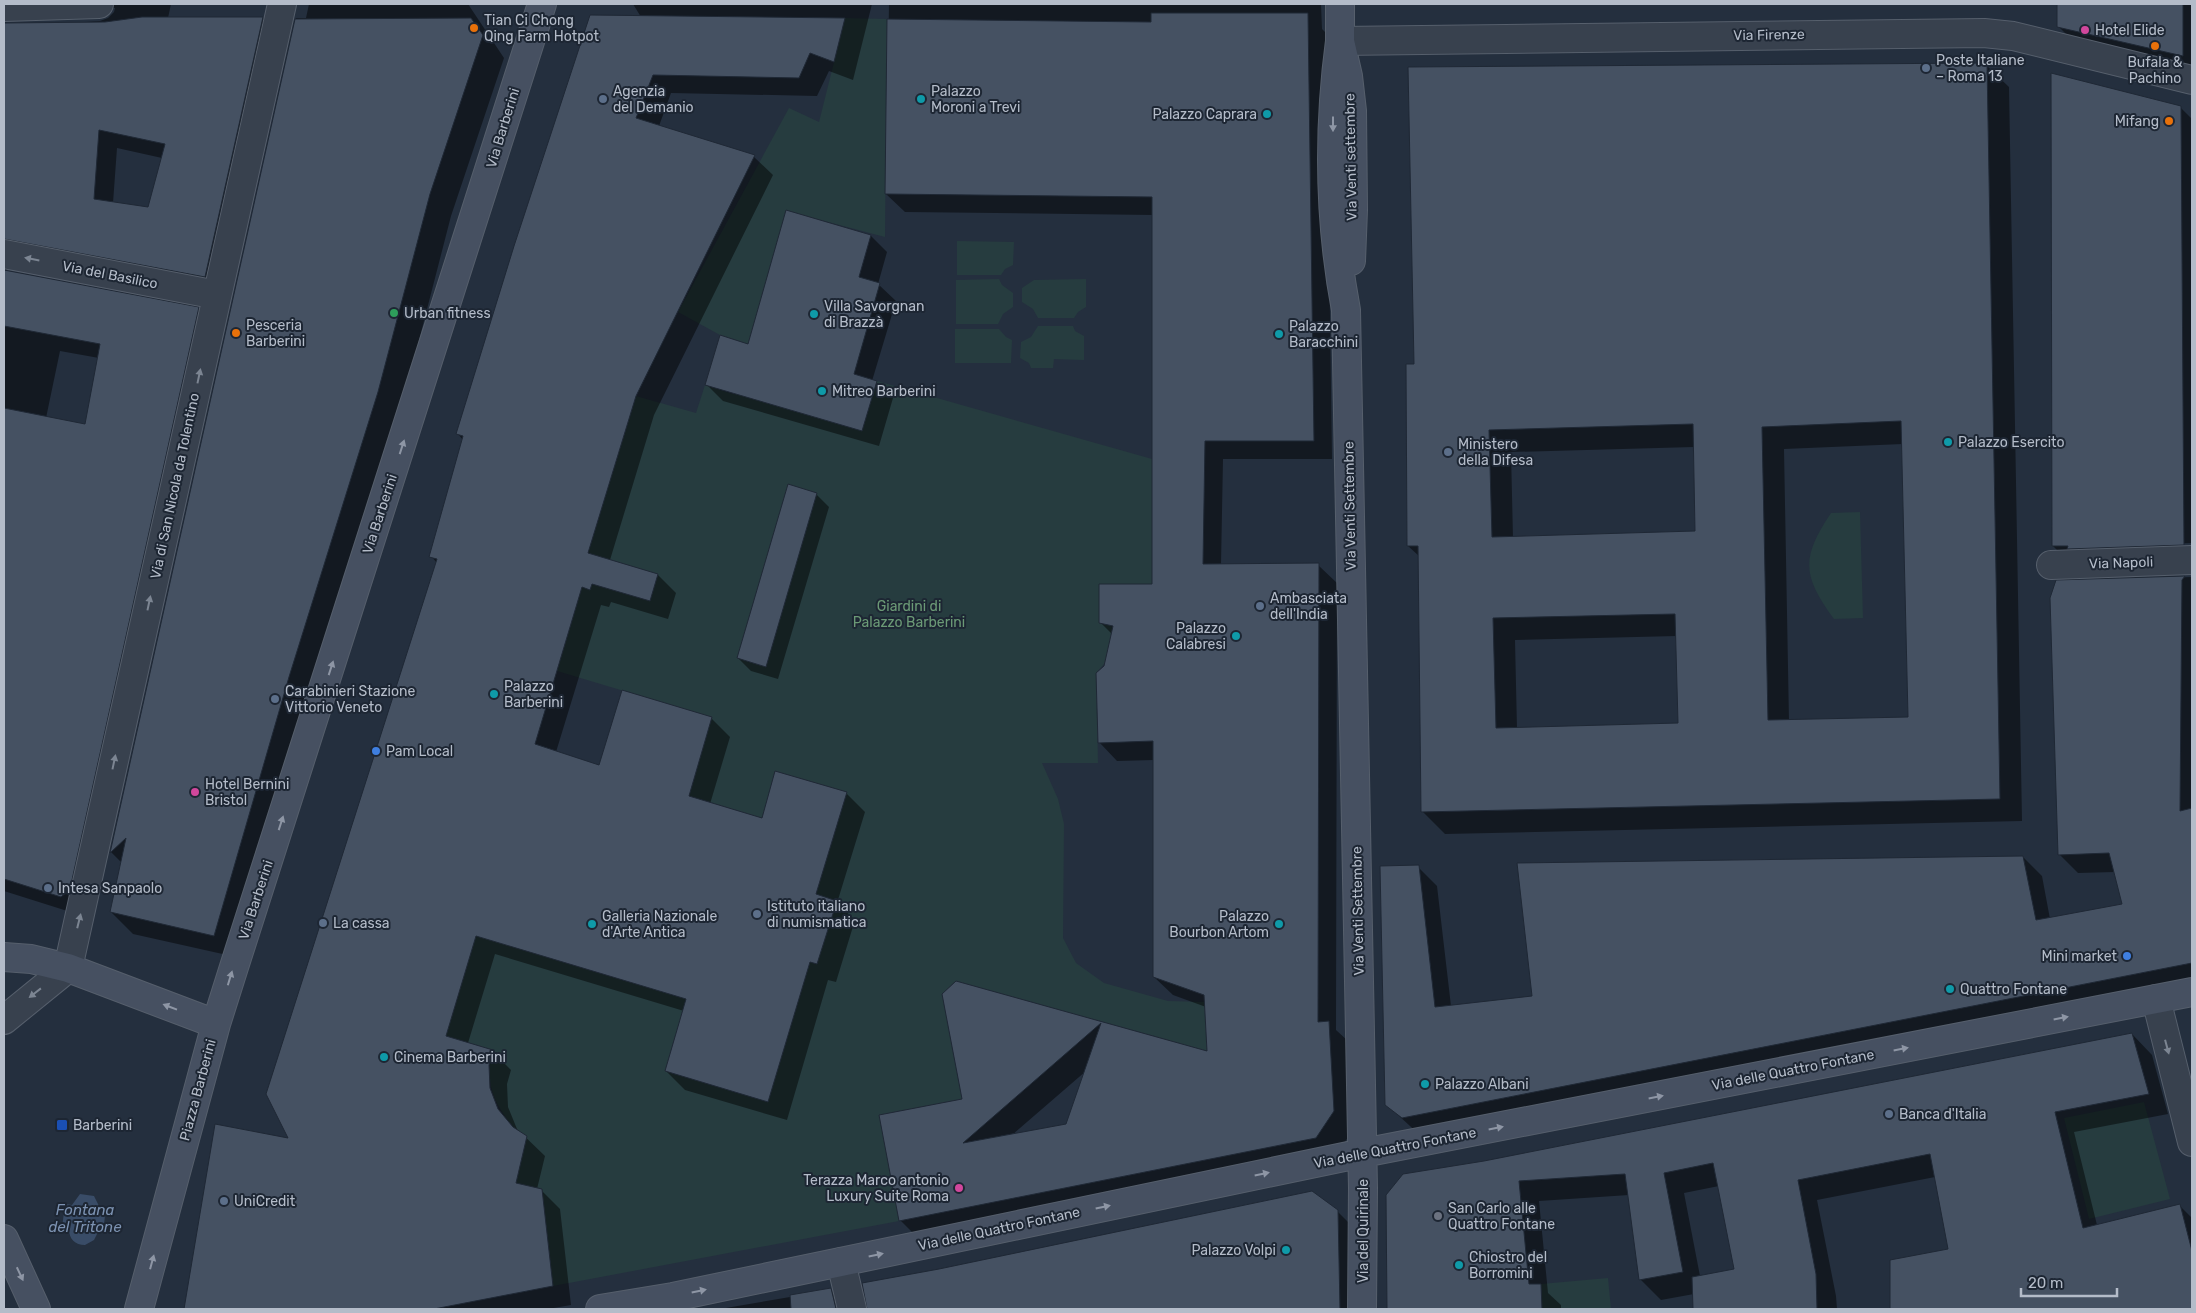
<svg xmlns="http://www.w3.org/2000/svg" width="2196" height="1313" viewBox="0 0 2196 1313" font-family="Rubik,sans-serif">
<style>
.green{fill:#263c3f}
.water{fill:#394c67}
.shadow{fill:#0007;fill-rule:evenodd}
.building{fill:#455162;stroke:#1f2835;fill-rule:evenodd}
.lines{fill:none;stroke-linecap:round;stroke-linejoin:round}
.street-casing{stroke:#565f6c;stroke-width:30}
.secondary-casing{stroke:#565f6c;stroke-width:30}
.street{stroke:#38414e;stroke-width:28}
.secondary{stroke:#465061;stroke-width:28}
.oneway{fill:#8e96a5}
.oneway2{fill:#7c8592}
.food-dot{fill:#e8710a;stroke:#1d2633;stroke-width:2}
.hotel-dot{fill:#d1479c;stroke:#1d2633;stroke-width:2}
.service-dot{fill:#5c6f8a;stroke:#1d2633;stroke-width:2}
.culture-dot{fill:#0f9aa8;stroke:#1d2633;stroke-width:2}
.leisure-dot{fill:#2e9e5b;stroke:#1d2633;stroke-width:2}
.shop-dot{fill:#3f7fe0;stroke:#1d2633;stroke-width:2}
.transit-dot{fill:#1a4fb4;stroke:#1d2633;stroke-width:2}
.worship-dot{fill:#6b7280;stroke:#1d2633;stroke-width:2}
.labels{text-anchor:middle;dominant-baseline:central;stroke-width:4;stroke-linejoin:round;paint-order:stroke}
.poi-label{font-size:14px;fill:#b4bcc9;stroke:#1d2633;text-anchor:start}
.street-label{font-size:14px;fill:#b4bcc9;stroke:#1d2633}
.park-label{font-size:14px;fill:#6b9a76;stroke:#1d2633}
.water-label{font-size:15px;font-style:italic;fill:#7c92b1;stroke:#1d2633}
</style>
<rect width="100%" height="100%" fill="#242f3e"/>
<path class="green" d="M 845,18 L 887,19 L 885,237 L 786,211 L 771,403 L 862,431 L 877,381 L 1152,459 L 1152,628 L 1141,584 L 1099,585 L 1099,623 L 1110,625 L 1118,635 L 1105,663 L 1096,673 L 1098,763 L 1042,763 L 1058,799 L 1064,824 L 1063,938 L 1076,963 L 1104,983 L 1168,1001 L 1205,1002 L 1207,1051 L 956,981 L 942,994 L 962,1099 L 879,1115 L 899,1221 L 553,1286 L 542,1189 L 490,1178 L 513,1127 C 493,1102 484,1082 493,1050 L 440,1034 L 454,1009 L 479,925 L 516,948 L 686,999 L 665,1071 L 768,1102 L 810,962 L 817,964 L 836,901 L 816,894 L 847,792 L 775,771 L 762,818 L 689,796 L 711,717 L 557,671 L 582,587 L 590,590 L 592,584 L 650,601 L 658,574 L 588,553 L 636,396 L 696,413 L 705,385 L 733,394 L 748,344 L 720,335 L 678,312 L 789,108 L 819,122 Z
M 957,241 L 1014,242 L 1013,265 L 1005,269 L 1001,275 L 957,275 Z
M 999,279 L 1002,285 L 1013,293 L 1013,307 L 1003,314 L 998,324 L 956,324 L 956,280 Z
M 1086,279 L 1086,307 L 1078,312 L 1074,318 L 1038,318 L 1033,309 L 1022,302 L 1022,288 L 1034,280 Z
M 1038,326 L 1073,326 L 1075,331 L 1084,336 L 1084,360 L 1054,359 L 1053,368 L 1031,368 L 1029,363 L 1020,358 L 1021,342 L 1031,337 Z
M 955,329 L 999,329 L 1006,337 L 1012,340 L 1011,363 L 955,363 Z
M 1860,512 L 1863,618 L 1834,619 C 1802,575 1801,558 1831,513 Z
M 2144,1102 L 2170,1199 L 2089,1219 L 2064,1118 Z
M 1608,1278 L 1611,1309 L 1542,1309 L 1541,1284 Z"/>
<path class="water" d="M 80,1194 L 94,1196 L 100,1208 L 106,1208 L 103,1232 L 98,1232 L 94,1240 L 85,1245 C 75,1245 69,1239 69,1229 L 62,1228 L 65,1204 L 72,1205 Z"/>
<path class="shadow" d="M 88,4 L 171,4 L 168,18 L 263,18 L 281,37 L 224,295 L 11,262 L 7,270 L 7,272 L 198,309 L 217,327 L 80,915 L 4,891 L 4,23 L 71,23 L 100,21 L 108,18 L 114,12 L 115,8 L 92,7 ZM 117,148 L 162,158 L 149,208 L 113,203 ZM 60,351 L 99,358 L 86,425 L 46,418 Z
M 309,4 L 468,4 L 504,58 L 451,216 L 400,414 L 236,957 L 133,934 L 111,912 L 122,863 L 111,852 L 296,18 L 306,18 Z
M 633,4 L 872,4 L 853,80 L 829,71 L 817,96 L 671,93 L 659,126 L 754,157 L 773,175 L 654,415 L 610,560 L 658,575 L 676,593 L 668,619 L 611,602 L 609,607 L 601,605 L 556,752 L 600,766 L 711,718 L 730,737 L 710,804 L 763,819 L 846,793 L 865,812 L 837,903 L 855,920 L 836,982 L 828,980 L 787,1120 L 685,1090 L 666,1071 L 684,1011 L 495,954 L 468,1043 L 492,1051 L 511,1070 L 507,1084 L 508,1107 L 517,1129 L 545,1156 L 537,1189 L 541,1190 L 560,1209 L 571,1305 L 548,1309 L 185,1309 L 216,1125 L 290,1140 L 437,563 L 431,556 L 463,440 L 458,434 L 641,17 Z
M 889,4 L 1321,4 L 1322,29 L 1326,33 L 1332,459 L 1223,459 L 1221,565 L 1318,565 L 1337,583 L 1336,1030 L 1348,1041 L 1353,1130 L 1335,1156 L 919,1239 L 900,1220 L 964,1100 L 956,983 L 1208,1053 L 1206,1007 L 1173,995 L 1154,977 L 1154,760 L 1117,761 L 1099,742 L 1105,667 L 1112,634 L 1100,622 L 1153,585 L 1153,215 L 905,212 L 886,194 ZM 1086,1071 L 1067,1125 L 1012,1135 Z
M 2059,4 L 2192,4 L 2192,72 L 2078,46 L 2059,27 Z
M 1986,65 L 2009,87 L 2022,821 L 1445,834 L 1422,811 L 1419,556 L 1408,546 L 1416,365 ZM 1903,444 L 1910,718 L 1789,721 L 1784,449 ZM 1694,447 L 1696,532 L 1513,538 L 1511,452 ZM 1677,636 L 1679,724 L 1517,729 L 1515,640 Z
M 2180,107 L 2192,119 L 2192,543 L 2070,547 L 2070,550 L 2192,546 L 2192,564 L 2072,565 L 2053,546 Z
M 871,236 L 887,252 L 878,284 L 896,301 L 872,381 L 876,382 L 893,398 L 879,446 L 723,401 L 706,384 Z
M 816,494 L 829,507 L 778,679 L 751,671 L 738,658 Z
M 2192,577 L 2192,985 L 1422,1137 L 1386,1104 L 1418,867 L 1437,886 L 1451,1006 L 1533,997 L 2023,857 L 2042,876 L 2050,919 L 2124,905 L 2115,872 L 2078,873 L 2059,854 L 2057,582 Z
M 2132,1034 L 2152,1055 L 2168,1114 L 2074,1132 L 2097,1225 L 2179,1205 L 2192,1218 L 2192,1309 L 1891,1309 L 1892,1261 L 1949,1250 L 1935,1177 L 1817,1200 L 1836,1296 L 1837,1309 L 1694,1309 L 1694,1294 L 1661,1300 L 1641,1280 L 1629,1195 L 1539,1201 L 1548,1293 L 1561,1305 L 1561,1309 L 1389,1309 L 1388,1291 L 1484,1162 ZM 1719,1186 L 1735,1270 L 1700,1276 L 1684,1193 Z
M 1337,1211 L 1354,1228 L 1355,1309 L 868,1309 L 863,1284 Z
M 831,1290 L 848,1309 L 720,1309 Z"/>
<path class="building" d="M 2057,4 L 2183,4 L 2183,56 L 2057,27 Z
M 1151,13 L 1308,13 L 1314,441 L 1205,441 L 1203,564 L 1319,563 L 1318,1022 L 1329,1021 L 1334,1111 L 1316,1138 L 899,1221 L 879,1115 L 962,1099 L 942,994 L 956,981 L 1207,1051 L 1204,995 L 1153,977 L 1153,741 L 1098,743 L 1096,673 L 1104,666 L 1113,626 L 1099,623 L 1099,584 L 1152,584 L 1152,197 L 885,194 L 887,19 L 1151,22 ZM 1101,1023 L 1066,1124 L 963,1143 Z
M 590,15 L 845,18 L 834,62 L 810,53 L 799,78 L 653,75 L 636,118 L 755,155 L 636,396 L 588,553 L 658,574 L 650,601 L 592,584 L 590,590 L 582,587 L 535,744 L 599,765 L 622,690 L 712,717 L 689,796 L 762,818 L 775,771 L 847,792 L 816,894 L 837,901 L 817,964 L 810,962 L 768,1102 L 665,1071 L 686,999 L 476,936 L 446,1036 L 493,1050 L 489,1065 L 490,1088 L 498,1109 L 513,1127 L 527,1136 L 516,1183 L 542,1189 L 553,1286 L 434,1309 L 184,1309 L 215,1124 L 288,1138 L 266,1094 L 437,559 L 429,557 L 463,436 L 456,434 L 514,246 Z
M 142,17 L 263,17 L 205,277 L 4,239 L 4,23 L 105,22 ZM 99,130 L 165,144 L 148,207 L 94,199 Z
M 471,18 L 483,35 L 430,194 L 378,392 L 289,677 L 214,936 L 110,912 L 126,838 L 110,853 L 295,19 Z
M 1987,63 L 2000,799 L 1421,812 L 1418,546 L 1407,546 L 1406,364 L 1414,364 L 1408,67 ZM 1901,421 L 1908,717 L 1768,720 L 1762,427 ZM 1693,424 L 1695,531 L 1492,537 L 1489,430 ZM 1675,614 L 1678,723 L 1496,728 L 1493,618 Z
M 2051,73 L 2181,106 L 2184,545 L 2067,549 L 2068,546 L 2052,546 Z
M 786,210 L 871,235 L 859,277 L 880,283 L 854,374 L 877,381 L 862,431 L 705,385 L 720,335 L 748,344 Z
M 4,270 L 199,307 L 70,889 L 61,897 L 4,879 L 4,408 L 85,424 L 100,344 L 4,326 Z
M 788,484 L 817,493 L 766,667 L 737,658 Z
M 2185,576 L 2182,580 L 2180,811 L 2192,808 L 2192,963 L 1402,1118 L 1385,1105 L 1380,866 L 1419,865 L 1435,1007 L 1532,996 L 1517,863 L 2023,856 L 2036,920 L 2122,904 L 2109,853 L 2058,855 L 2050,598 L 2056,580 Z
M 2132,1033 L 2149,1094 L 2055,1112 L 2083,1228 L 2180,1204 L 2192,1251 L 2192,1309 L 1890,1309 L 1890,1260 L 1948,1249 L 1930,1154 L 1798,1180 L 1816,1274 L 1817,1309 L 1693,1309 L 1692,1277 L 1734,1269 L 1713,1163 L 1664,1173 L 1683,1272 L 1639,1280 L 1625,1174 L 1519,1181 L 1529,1284 L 1541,1284 L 1542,1309 L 1387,1309 L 1386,1195 L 1403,1174 L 1484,1161 Z
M 1312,1191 L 1338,1210 L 1340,1309 L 867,1309 L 862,1283 L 939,1269 Z
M 831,1288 L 836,1309 L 791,1309 L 790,1295 Z"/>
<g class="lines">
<g class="street-casing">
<path id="street" d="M 4,7 L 99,4
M 1340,41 L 1984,33 L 2013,36 L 2192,80
M 4,254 L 217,295
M 2051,565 L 2192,560
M 2156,999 L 2192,1142
M 4,1020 L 68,968 L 282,4
M 841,1262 L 852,1309"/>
</g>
<g class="secondary-casing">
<path id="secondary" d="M 1340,4 L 1340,41 L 1348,76 L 1352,111 L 1353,210 L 1351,261
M 1340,41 C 1328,131 1329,220 1346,310 L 1363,1188 L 1362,1309
M 4,957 L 31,959 L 68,968 L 216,1024
M 4,1239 L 36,1309
M 139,1309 L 216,1024 L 234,967 L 542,4
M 600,1309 L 673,1297 L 1363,1153 L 2192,992"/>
</g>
<use href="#street" class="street"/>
<use href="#secondary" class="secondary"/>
</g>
<defs><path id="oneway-solid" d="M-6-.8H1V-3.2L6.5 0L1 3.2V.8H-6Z" transform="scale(1.25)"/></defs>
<g class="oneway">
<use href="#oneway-solid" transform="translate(1333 124) rotate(90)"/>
<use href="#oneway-solid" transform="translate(402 447) rotate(-72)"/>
<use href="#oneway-solid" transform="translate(331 668) rotate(-72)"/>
<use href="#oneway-solid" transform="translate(281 823) rotate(-72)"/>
<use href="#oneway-solid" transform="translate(230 978) rotate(-73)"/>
<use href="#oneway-solid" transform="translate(170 1007) rotate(-159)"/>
<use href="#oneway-solid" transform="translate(2061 1018) rotate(-11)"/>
<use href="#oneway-solid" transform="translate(1901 1049) rotate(-11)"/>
<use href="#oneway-solid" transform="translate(1656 1097) rotate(-11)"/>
<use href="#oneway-solid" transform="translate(1496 1128) rotate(-11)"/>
<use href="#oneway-solid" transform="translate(1262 1174) rotate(-12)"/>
<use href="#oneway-solid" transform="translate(1103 1207) rotate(-12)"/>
<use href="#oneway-solid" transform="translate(876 1255) rotate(-12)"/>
<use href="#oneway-solid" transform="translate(152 1262) rotate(-75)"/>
<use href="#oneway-solid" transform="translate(20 1274) rotate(65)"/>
<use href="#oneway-solid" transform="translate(699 1291) rotate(-12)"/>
</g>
<g class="oneway2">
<use href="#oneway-solid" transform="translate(32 259) rotate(-169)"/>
<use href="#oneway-solid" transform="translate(199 376) rotate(-78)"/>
<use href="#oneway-solid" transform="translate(149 603) rotate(-78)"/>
<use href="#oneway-solid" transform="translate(114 762) rotate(-78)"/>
<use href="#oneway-solid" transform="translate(79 921) rotate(-76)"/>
<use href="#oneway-solid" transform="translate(35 993) rotate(142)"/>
<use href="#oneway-solid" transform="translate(2167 1047) rotate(75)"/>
</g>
<g class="food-dot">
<circle cx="474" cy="28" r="5"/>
<circle cx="2155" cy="46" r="5"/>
<circle cx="2169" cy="121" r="5"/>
<circle cx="236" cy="333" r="5"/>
</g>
<g class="hotel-dot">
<circle cx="2085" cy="30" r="5"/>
<circle cx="195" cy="792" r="5"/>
<circle cx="959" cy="1188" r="5"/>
</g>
<g class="service-dot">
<circle cx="1926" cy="68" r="5"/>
<circle cx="603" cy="99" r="5"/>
<circle cx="1448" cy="452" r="5"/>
<circle cx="1260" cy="606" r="5"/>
<circle cx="275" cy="699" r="5"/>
<circle cx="48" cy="888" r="5"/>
<circle cx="757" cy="914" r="5"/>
<circle cx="323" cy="923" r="5"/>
<circle cx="1889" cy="1114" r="5"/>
<circle cx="224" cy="1201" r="5"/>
</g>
<g class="culture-dot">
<circle cx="921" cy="99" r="5"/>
<circle cx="1267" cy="114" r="5"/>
<circle cx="814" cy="314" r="5"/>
<circle cx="1279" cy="334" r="5"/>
<circle cx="822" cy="391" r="5"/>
<circle cx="1948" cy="442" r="5"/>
<circle cx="1236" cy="636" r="5"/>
<circle cx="494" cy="694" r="5"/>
<circle cx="592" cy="924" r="5"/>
<circle cx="1279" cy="924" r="5"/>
<circle cx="1950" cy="989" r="5"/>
<circle cx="384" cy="1057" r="5"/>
<circle cx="1425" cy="1084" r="5"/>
<circle cx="1286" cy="1250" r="5"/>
<circle cx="1459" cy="1265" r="5"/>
</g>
<circle class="leisure-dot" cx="394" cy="313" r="5"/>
<g class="shop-dot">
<circle cx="376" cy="751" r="5"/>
<circle cx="2127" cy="956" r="5"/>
</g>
<rect class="transit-dot" x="56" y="1119" width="12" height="12" rx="2.5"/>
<circle class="worship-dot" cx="1438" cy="1216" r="5"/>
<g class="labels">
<g class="poi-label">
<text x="484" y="20">Tian Ci Chong<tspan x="484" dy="16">Qing Farm Hotpot</tspan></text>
<text x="2095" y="30">Hotel Elide</text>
<text x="1936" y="60">Poste Italiane<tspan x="1936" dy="16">– Roma 13</tspan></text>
<text x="2155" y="62" text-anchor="middle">Bufala &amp;<tspan x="2155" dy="16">Pachino</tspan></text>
<text x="613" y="91">Agenzia<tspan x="613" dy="16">del Demanio</tspan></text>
<text x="931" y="91">Palazzo<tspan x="931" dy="16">Moroni a Trevi</tspan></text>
<text x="1257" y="114" text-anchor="end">Palazzo Caprara</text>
<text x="2159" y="121" text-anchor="end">Mifang</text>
<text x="824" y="306">Villa Savorgnan<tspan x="824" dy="16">di Brazzà</tspan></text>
<text x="404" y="313">Urban fitness</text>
<text x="246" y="325">Pesceria<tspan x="246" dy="16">Barberini</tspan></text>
<text x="1289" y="326">Palazzo<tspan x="1289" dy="16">Baracchini</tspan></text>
<text x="832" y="391">Mitreo Barberini</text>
<text x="1958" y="442">Palazzo Esercito</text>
<text x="1458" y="444">Ministero<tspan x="1458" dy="16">della Difesa</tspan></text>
<text x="1270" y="598">Ambasciata<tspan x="1270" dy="16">dell'India</tspan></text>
<text x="1226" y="628" text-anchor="end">Palazzo<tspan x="1226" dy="16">Calabresi</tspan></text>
<text x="504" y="686">Palazzo<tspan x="504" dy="16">Barberini</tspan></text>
<text x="285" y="691">Carabinieri Stazione<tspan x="285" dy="16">Vittorio Veneto</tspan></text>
<text x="386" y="751">Pam Local</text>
<text x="205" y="784">Hotel Bernini<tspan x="205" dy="16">Bristol</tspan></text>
<text x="58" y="888">Intesa Sanpaolo</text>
<text x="767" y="906">Istituto italiano<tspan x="767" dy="16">di numismatica</tspan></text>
<text x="602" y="916">Galleria Nazionale<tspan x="602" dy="16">d'Arte Antica</tspan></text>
<text x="1269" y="916" text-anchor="end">Palazzo<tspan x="1269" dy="16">Bourbon Artom</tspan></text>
<text x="333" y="923">La cassa</text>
<text x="2117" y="956" text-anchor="end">Mini market</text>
<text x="1960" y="989">Quattro Fontane</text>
<text x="394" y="1057">Cinema Barberini</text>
<text x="1435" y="1084">Palazzo Albani</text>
<text x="1899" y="1114">Banca d'Italia</text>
<text x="73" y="1125">Barberini</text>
<text x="949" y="1180" text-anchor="end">Terazza Marco antonio<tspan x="949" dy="16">Luxury Suite Roma</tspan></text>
<text x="234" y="1201">UniCredit</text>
<text x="1448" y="1208">San Carlo alle<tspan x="1448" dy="16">Quattro Fontane</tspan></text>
<text x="1276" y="1250" text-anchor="end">Palazzo Volpi</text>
<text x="1469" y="1257">Chiostro del<tspan x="1469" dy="16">Borromini</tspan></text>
</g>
<g class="street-label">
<text transform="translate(1769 35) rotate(-1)">Via Firenze</text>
<text transform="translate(503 128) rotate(-73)">Via Barberini</text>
<text transform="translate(1351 157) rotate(-91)">Via Venti settembre</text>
<text transform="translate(110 275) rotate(11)">Via del Basilico</text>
<text transform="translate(175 486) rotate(-78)">Via di San Nicola da Tolentino</text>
<text transform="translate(1350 506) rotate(-91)">Via Venti Settembre</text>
<text transform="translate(380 514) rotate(-72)">Via Barberini</text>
<text transform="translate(2121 563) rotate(-2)">Via Napoli</text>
<text transform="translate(256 900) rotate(-72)">Via Barberini</text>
<text transform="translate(1358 911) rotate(-91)">Via Venti Settembre</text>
<text transform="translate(1793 1070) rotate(-11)">Via delle Quattro Fontane</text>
<text transform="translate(198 1090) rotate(-75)">Piazza Barberini</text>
<text transform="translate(1395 1148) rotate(-11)">Via delle Quattro Fontane</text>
<text transform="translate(999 1229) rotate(-12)">Via delle Quattro Fontane</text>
<text transform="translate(1363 1231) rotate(-90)">Via del Quirinale</text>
</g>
<g class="park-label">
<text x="909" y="606">Giardini di<tspan x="909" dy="16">Palazzo Barberini</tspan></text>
</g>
<g class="water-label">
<text x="85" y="1210">Fontana<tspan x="85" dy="17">del Tritone</tspan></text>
</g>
</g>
<rect width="2196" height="1313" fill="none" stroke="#b4bcc9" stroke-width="10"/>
<path d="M2021 1288v8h96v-8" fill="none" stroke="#b4bcc9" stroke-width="2.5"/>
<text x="2028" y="1288" font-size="15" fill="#b4bcc9" stroke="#1d2633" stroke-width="4" paint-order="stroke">20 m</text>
</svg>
